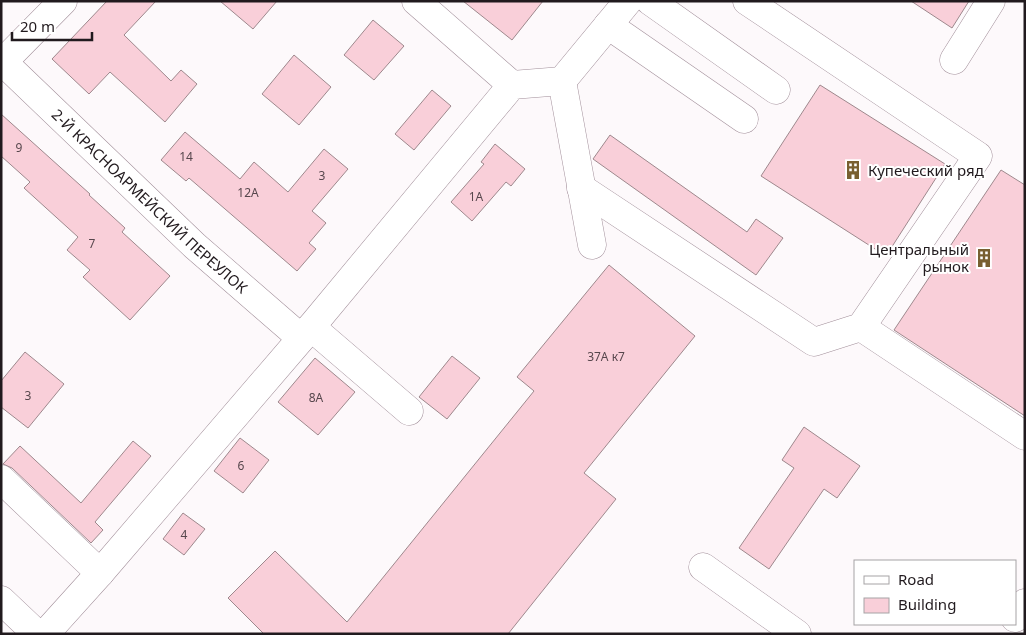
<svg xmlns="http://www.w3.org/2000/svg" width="1026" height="635" viewBox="0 0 1026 635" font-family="'Noto Sans',sans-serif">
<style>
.building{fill:#f9cfd9;stroke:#9e888d}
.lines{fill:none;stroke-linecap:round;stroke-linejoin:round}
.minor-casing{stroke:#a28f9a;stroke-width:29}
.minor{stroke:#fff;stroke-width:28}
.labels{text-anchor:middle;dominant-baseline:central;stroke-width:4;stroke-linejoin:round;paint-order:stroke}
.number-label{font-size:12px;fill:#57474d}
.poi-label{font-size:15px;fill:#211a1e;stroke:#fff;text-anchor:start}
.street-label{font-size:15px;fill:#211a1e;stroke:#fff}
</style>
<rect width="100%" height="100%" fill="#fdf9fb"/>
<path class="building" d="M 107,1 L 156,1 L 124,35 L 171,81 L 181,70 L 197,84 L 165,122 L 110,72 L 89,94 L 52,59 Z
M 220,1 L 277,1 L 253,29 Z
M 463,1 L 543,1 L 512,40 Z
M 911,1 L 969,1 L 952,28 Z
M 373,20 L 404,46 L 374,80 L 344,55 Z
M 294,55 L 331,87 L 299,125 L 262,94 Z
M 820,85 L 945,164 L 886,256 L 761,176 Z
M 432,90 L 451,106 L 414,150 L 395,134 Z
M 1,114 L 90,194 L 89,195 L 125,228 L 122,232 L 170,276 L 130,320 L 83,277 L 90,270 L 67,250 L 78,237 L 24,188 L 30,182 L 1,156 Z
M 185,132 L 240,179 L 254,162 L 288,192 L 324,149 L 348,169 L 312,211 L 326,223 L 309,243 L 316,249 L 297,271 L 189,178 L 186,181 L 161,160 Z
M 610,135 L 747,232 L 756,219 L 783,238 L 756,275 L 593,159 Z
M 495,144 L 525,169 L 511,186 L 506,182 L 472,221 L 451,202 L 484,164 L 481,162 Z
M 1001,170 L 1025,185 L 1025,416 L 894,330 Z
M 609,265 L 695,336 L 584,473 L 616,499 L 508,634 L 264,634 L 228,598 L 275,551 L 347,622 L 534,391 L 517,377 Z
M 25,352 L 64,384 L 28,428 L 1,407 L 1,381 Z
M 452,356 L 480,378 L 447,419 L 419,397 Z
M 315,358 L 355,392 L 318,435 L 278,402 Z
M 804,427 L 860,466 L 837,498 L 824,489 L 769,569 L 739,548 L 794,468 L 782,460 Z
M 240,438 L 269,460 L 243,493 L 214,471 Z
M 133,441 L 151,456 L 95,522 L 103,530 L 91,543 L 12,468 L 3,464 L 20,446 L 81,503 Z
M 183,513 L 205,529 L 184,555 L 163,539 Z"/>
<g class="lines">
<g class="minor-casing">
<g id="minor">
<path d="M 416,1 L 512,85"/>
<path d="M 650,1 L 776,90"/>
<path d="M 608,25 L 744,119"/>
<path id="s1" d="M 1,60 L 195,246 L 301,338"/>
<path d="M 954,60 L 991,1"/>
<path d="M 3,62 L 63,1"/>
<path d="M 562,81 L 592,245"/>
<path d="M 581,188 L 814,342 L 861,327 L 978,156 L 747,1"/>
<path d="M 311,327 L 409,411"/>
<path d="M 861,327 L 1025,436"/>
<path d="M 1,479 L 100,573"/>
<path d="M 703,567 L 797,634"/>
<path d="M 1,600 L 37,634"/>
<path d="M 1015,618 L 1025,603"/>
<path d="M 45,634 L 100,573 L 311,327 L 512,85 L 562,81 L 628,1"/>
</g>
</g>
<use href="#minor" class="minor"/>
</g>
<defs>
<g id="building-bare" transform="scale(1.5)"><path d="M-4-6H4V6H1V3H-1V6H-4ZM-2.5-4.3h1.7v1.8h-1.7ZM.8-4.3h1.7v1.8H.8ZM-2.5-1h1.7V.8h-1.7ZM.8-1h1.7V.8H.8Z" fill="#785f30" stroke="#fff" stroke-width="2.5" paint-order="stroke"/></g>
</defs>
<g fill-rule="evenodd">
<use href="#building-bare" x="853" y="170"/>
<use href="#building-bare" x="984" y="258"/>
</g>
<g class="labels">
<g class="number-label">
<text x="19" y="147">9</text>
<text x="186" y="156">14</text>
<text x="322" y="175">3</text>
<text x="248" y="192">12А</text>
<text x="476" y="196">1А</text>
<text x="92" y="243">7</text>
<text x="606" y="356">37А к7</text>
<text x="28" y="395">3</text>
<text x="316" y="397">8А</text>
<text x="241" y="465">6</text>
<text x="184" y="534">4</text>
</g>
<g class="poi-label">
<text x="868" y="170">Купеческий ряд</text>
<text x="969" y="249" text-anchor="end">Центральный<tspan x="969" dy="17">рынок</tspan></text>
</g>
<g class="street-label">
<text stroke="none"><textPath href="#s1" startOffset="205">2-Й КРАСНОАРМЕЙСКИЙ ПЕРЕУЛОК</textPath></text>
</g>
</g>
<rect width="1026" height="635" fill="none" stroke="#211a1e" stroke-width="5"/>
<rect x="854" y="560" width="162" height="65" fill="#ffffff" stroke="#a6a3a5"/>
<rect x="864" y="576" width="25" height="8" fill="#ffffff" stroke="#a6a3a5"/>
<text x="898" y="585" font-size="15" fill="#211a1e">Road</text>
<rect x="864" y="598" width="25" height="15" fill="#f9cfd9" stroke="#a6a3a5"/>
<text x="898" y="610" font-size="15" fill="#211a1e">Building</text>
<path d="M12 32v8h80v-8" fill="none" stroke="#211a1e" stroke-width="2.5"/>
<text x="20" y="32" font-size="15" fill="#211a1e" stroke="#ffffff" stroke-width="4" paint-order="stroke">20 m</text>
</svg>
